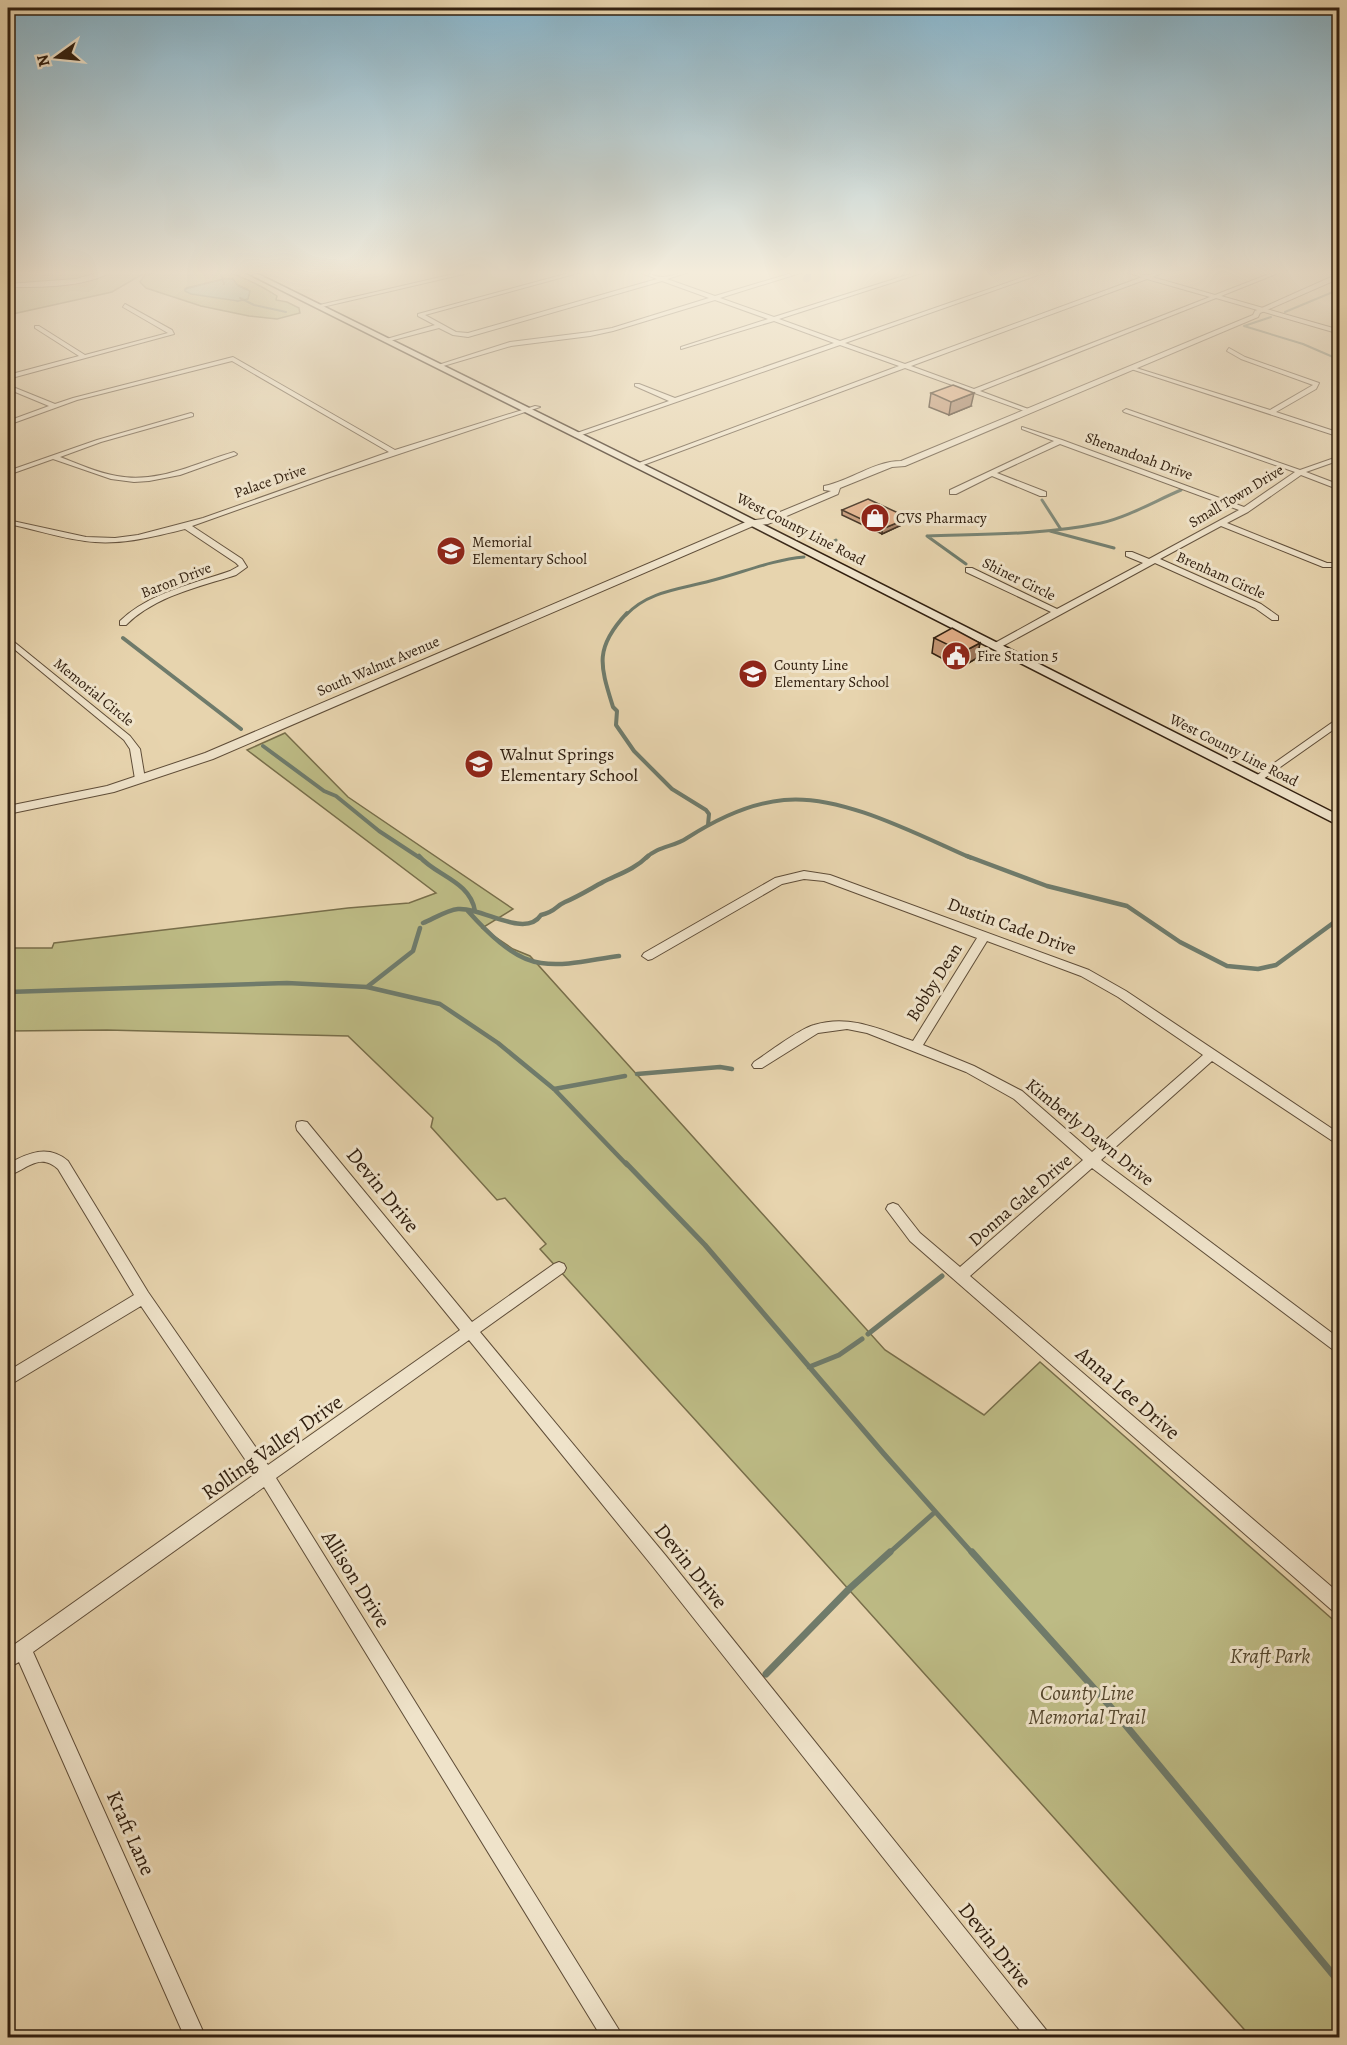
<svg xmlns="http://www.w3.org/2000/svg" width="1347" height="2045" viewBox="0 0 1347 2045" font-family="Alegreya,serif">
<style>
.green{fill:#bdbb85;stroke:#786e4a;stroke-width:1.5;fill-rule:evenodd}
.water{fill:#97b8a8;stroke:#6f7b6b;stroke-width:1.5}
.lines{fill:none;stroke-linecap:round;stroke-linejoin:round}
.stream-far5{stroke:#6f7b6b;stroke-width:2}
.stream-far4{stroke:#6f7b6b;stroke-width:3}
.stream-far3{stroke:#6f7b6b;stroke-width:4}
.stream-far2{stroke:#6f7b6b;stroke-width:4.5}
.stream-far1{stroke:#6f7b6b;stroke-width:5}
.stream{stroke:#6f7b6b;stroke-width:7}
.minor-casing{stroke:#5f4d38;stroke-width:2}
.tertiary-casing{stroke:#5f4d38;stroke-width:2}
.secondary-casing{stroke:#322010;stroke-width:3}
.minor{fill:#efe3ca;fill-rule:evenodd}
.tertiary{fill:#efe3ca;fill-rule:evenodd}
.secondary{fill:#efe3ca;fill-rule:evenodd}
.wall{fill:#c29472;stroke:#322010;stroke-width:1.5}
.shaded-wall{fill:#9e785d;stroke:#322010;stroke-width:1.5}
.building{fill:#e1ac85;stroke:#322010;stroke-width:1.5}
.labels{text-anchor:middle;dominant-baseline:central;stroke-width:6;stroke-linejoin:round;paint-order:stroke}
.far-street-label{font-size:15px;fill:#322010;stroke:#efe3ca}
.far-poi-label{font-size:15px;fill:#322010;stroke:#efe3ca;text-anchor:start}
.poi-label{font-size:18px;fill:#322010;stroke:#efe3ca;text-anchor:start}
.street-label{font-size:18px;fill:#322010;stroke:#efe3ca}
.near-street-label{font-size:21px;fill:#322010;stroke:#efe3ca}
.near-park-label{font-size:21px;font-style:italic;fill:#55472d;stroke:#efe3ca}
</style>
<rect width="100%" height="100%" fill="#e7d4ae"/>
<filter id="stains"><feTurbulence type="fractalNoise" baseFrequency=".00333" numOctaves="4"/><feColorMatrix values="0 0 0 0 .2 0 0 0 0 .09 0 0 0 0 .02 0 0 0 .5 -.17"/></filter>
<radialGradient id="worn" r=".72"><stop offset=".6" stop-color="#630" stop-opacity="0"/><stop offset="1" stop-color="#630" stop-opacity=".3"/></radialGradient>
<path class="green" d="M 8,270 L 160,270 L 141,275 L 112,292 L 8,315 Z
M 167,270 C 181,270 208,266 221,270 C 241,276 259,284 277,296 L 276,300 L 287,302 L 299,308 L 300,313 L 277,319 L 249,316 L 201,306 L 146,288 L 140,282 L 145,275 ZM 224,279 L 247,289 L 238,301 L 186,288 Z
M 285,733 L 348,797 L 513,909 L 482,928 L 513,949 L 530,956 L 885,1350 L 984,1415 L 1040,1362 L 1339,1625 L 1339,2037 L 1251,2037 L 798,1533 L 540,1249 L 546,1244 L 505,1198 L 497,1200 L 431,1127 L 433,1118 L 348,1036 L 107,1030 L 8,1031 L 8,948 L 52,948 L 54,943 L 348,908 L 409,903 L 436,893 L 247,750 Z"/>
<path class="water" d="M 224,279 L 233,279 L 238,286 L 250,291 L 248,299 L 238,301 L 191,294 L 185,291 L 185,289 Z"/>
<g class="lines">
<path class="stream-far5" d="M 182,270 L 220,272 L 224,284
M 240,298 L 254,305 L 286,312
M 1285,312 L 1340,289
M 1271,317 L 1244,326 L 1303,344 L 1340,360"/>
<path class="stream-far4" d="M 1042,500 L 1060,528
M 1050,531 L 1114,548
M 927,536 C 985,534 1044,535 1101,523 C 1128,517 1155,501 1181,490
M 927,536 L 966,564
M 826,546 L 836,540
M 626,615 C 648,591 681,589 710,581 C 742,573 771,560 804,557"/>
<path class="stream-far3" d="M 627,613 C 594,648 600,665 613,707 L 617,711 L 616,725 L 634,751 L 672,789 L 706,810 L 709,814 L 708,825
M 123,638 L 241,729
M 263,746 L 324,791 L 336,796 L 379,831 L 420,858
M 646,858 C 658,846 674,847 687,838 C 715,820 750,803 784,800 C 842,794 918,835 971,858"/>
<path class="stream-far2" d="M 419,856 C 436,876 470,881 475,911
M 967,856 L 1047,886 L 1127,906 L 1180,942 L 1227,966 L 1258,969 L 1276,965 L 1340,918
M 467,910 C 485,930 513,960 541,963 C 566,967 594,959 619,956
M 423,923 C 433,919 447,910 458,909 C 483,907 525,939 541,915 C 557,911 554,907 565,902 C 579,896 590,889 603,882 C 619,874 635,869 648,856
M 367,987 L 413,951 L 420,928
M 8,992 L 287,983 L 367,987 L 440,1004 L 498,1043 L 554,1089 L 627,1165
M 637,1074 L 720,1067 L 732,1069
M 554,1089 L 625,1076"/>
<path class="stream-far1" d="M 626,1163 L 705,1245 L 884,1454 L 973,1554
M 868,1334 L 942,1276
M 809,1367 L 839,1355 L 862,1339
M 888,1554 L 935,1512"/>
<path class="stream" d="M 972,1552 L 1108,1704 L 1340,1983
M 766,1674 L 849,1589 L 890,1552"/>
<g class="minor-casing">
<path id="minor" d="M 107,270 L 114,270 C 88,288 38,287 8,287 L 8,284 L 76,279 Z
M 471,270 L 481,270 L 318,308 L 315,306 Z
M 580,270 L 589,270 L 425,315 L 456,332 L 468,333 L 657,279 L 634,270 C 644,270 653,277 662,277 C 673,277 684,270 696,270 L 667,279 L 715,296 L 802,270 L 810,270 L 720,298 L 774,317 L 923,270 L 931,270 L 779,319 L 840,341 L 1044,270 L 1052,270 L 845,343 L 905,364 L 1142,277 L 1119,270 C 1128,270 1136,274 1144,275 C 1152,276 1160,270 1169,270 L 1152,277 L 1215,295 L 1279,270 L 1286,270 L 1221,296 L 1340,330 L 1340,334 L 1216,298 L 980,391 L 1031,410 L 1031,412 L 1027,412 L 905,368 L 638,467 L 635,465 L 636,464 L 899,366 L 840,345 L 576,437 L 574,436 L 574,434 L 669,401 L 635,386 L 635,384 L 639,384 L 675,398 L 834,343 L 774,321 L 681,349 L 681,347 L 768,319 L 715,300 L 613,331 L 590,336 L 511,346 L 440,367 L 435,366 L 510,342 L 590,332 L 612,328 L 709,298 L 662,281 L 468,337 L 453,335 L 439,328 L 386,342 L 383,340 L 435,325 L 418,316 L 418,314 ZM 1147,279 L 1210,297 L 974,389 L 911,366 Z
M 125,304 L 172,330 L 174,334 L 8,379 L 8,375 L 79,356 L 35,328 L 35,326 L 39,326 L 85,355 L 168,333 L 123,307 Z
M 1229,348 L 1245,357 L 1319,383 L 1316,389 L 1276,412 L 1340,433 L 1340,437 L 1128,368 L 1133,367 L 1270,410 L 1313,385 L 1241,359 L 1227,351 Z
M 233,357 L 395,450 L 535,406 L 540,407 L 327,478 L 192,526 L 242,559 L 247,567 L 236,575 C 199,587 155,596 126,625 L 120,625 L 120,621 C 149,593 193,584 230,571 L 239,566 L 236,563 L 185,529 C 153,537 119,546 85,541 C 59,538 34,529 8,524 L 8,520 L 86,537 L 115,538 L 138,535 L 203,518 L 389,452 L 232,361 L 77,400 L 8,425 L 8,421 L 49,406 L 8,389 L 8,385 L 55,404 L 73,398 Z
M 1126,409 L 1300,470 L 1340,456 L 1340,460 L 1306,472 L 1340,485 L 1340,490 L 1301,475 L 1248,512 L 1227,523 L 1327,563 L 1340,563 L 1340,567 L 1323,567 L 1221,526 L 1160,559 L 1261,604 L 1278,616 L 1278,620 L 1272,620 L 1255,608 L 1155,563 L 999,648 L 993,648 L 993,644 L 1051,612 L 966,572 L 966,568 L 972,568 L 1057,609 L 1143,563 L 1126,556 L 1126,552 L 1132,552 L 1149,559 L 1239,510 L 1060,444 L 997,473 L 1046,492 L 1046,496 L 1040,496 L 992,476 L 956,494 L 950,494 L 950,490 L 1054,441 L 1022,429 L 1022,427 L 1062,440 L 1244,507 L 1295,472 L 1124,412 L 1123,411 Z
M 191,413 L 193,414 L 193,416 L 101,442 L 60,457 C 79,464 97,473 117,476 C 158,484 196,463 234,452 L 237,454 L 236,455 L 180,475 L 149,481 L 134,482 L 111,479 L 53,459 L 8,475 L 8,471 L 97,440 Z
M 8,637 L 130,736 L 140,749 L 145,779 L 143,781 L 137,781 L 135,779 L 130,749 L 124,740 L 8,644 Z
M 1340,717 L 1340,725 L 1259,782 L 1253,782 L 1253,778 Z
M 804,871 L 830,875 L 1089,970 L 1126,991 L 1340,1134 L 1340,1146 L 1212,1061 L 1101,1160 L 1340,1339 L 1340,1355 L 1092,1168 L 970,1276 L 1340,1594 L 1340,1614 L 1334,1612 L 910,1241 L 886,1209 L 888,1205 L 893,1203 L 898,1205 L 920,1233 L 960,1267 L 1083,1160 L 1014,1099 L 966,1072 L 867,1033 L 847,1029 L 818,1033 L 762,1068 L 754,1068 L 752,1065 L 754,1062 C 768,1053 799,1029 814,1025 C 849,1014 880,1029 913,1041 L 977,938 L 824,881 L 804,879 L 782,884 L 652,959 L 648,960 L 642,956 L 644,953 L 775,878 ZM 987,941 L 1081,976 L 1118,997 L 1203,1055 L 1092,1152 L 1022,1091 L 974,1066 L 923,1045 Z
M 302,1121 L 307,1122 L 472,1322 L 554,1264 L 559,1262 L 564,1264 L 566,1268 L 564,1272 L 480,1332 L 666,1556 L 1047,2031 L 1050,2038 L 1026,2038 L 654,1568 L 469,1340 L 276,1478 L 624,2038 L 602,2038 L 264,1487 L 33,1652 L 206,2038 L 185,2038 L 19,1662 L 8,1668 L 8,1649 L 255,1474 L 141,1306 L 8,1386 L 8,1371 L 134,1295 L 58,1169 C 40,1152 27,1169 8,1176 L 8,1164 C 28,1153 48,1144 68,1161 L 148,1292 L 268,1465 L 460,1330 L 297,1130 L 296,1126 L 297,1122 Z"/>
</g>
<g class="tertiary-casing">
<path id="tertiary" d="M 1340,273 L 1340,278 L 1260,313 L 1258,317 L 905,466 L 892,467 L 840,488 L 838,494 L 768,524 L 753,526 L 213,759 L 114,792 L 8,814 L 8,806 L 107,786 L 205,753 L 748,521 L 763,519 L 831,491 L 824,490 L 824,486 C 850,481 874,461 901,461 L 1253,315 L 1255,311 Z"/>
</g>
<g class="secondary-casing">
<path id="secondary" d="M 241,270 L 250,270 L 687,486 L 1340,816 L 1340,826 L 681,490 Z"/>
</g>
<use href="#minor" class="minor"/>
<use href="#tertiary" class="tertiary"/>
<use href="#secondary" class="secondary"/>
</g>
<path class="wall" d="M 931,393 L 971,406 L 949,415 L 929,407 Z
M 842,510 L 908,522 L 882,534 L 842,515 Z
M 934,638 L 980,643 L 977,658 L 960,668 L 932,653 Z"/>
<path class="shaded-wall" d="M 974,393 L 971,406 L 949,415 L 951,402 Z
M 909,518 L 908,522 L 882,534 L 882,529 Z
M 980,643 L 977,658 L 960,668 L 963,652 Z"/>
<path class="building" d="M 953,385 L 974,393 L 951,402 L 931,393 Z
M 868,499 L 909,518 L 882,529 L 842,510 Z
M 952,628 L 980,643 L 963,652 L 934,638 Z"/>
<linearGradient id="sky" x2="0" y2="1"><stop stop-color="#87b6ce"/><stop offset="0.49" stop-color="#f4ecdb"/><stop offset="1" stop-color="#f4ecdb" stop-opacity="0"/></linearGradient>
<rect width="1347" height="556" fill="url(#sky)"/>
<defs>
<g id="shop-disc" transform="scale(1.5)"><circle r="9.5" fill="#8f2418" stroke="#efe3ca"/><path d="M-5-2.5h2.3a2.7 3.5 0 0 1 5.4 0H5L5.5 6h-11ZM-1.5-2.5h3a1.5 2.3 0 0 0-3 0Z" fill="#fff"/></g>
<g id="school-disc" transform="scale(1.5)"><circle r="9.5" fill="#8f2418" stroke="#efe3ca"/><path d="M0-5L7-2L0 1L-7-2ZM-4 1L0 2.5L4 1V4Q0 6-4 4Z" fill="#fff"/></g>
<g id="civic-disc" transform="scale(1.5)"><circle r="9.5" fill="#8f2418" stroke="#efe3ca"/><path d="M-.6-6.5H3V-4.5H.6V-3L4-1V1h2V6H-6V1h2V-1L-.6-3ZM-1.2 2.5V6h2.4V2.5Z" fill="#fff"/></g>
</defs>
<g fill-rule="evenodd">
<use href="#shop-disc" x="875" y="518"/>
<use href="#school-disc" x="451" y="551"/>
<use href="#civic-disc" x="956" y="656"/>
<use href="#school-disc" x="753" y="674"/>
<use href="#school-disc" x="479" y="764"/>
</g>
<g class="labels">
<g class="far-street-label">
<text transform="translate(1139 456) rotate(20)">Shenandoah Drive</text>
<text transform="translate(270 481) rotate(-19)">Palace Drive</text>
<text transform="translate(1236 496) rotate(-31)">Small Town Drive</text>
<text transform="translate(801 529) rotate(27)">West County Line Road</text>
<text transform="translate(1221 575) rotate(24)">Brenham Circle</text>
<text transform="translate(1019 579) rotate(26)">Shiner Circle</text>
<text transform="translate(176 580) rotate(-21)">Baron Drive</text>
<text transform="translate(378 666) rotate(-23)">South Walnut Avenue</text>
<text transform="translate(94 692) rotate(39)">Memorial Circle</text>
<text transform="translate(1234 750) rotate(27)">West County Line Road</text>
</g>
<g class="far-poi-label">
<text x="896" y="518">CVS Pharmacy</text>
<text x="472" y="542">Memorial<tspan x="472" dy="17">Elementary School</tspan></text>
<text x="977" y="656">Fire Station 5</text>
<text x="774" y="665">County Line<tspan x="774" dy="17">Elementary School</tspan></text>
</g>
<g class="poi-label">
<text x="500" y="754">Walnut Springs<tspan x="500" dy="21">Elementary School</tspan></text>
</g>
<g class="street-label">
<text transform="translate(1012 926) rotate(20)">Dustin Cade Drive</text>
<text transform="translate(934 982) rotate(-58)">Bobby Dean</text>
<text transform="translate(1090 1132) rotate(39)">Kimberly Dawn Drive</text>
<text transform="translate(1020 1200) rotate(-41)">Donna Gale Drive</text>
</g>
<g class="near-street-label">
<text transform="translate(383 1190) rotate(51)">Devin Drive</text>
<text transform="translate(1128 1393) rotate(41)">Anna Lee Drive</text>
<text transform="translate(272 1447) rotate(-35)">Rolling Valley Drive</text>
<text transform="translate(691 1566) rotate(51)">Devin Drive</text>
<text transform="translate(356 1579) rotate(58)">Allison Drive</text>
<text transform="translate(131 1833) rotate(66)">Kraft Lane</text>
<text transform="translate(995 1945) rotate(51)">Devin Drive</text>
</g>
<g class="near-park-label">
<text x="1270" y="1656">Kraft Park</text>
<text x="1087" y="1693">County Line<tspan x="1087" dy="24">Memorial Trail</tspan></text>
</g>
</g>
<rect width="1347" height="2045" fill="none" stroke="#e7d4ae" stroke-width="30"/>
<rect x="9" y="9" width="1329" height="2027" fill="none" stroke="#322010" stroke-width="3"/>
<rect x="15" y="15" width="1317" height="2015" fill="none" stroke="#322010" stroke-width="1.5"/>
<g transform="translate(57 57) rotate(255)" stroke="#efe3ca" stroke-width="4.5" paint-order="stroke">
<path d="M0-4.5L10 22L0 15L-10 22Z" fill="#322010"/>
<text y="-9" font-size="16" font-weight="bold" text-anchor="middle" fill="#322010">N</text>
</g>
<rect width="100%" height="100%" filter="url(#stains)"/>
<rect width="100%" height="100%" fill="url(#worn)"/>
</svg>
